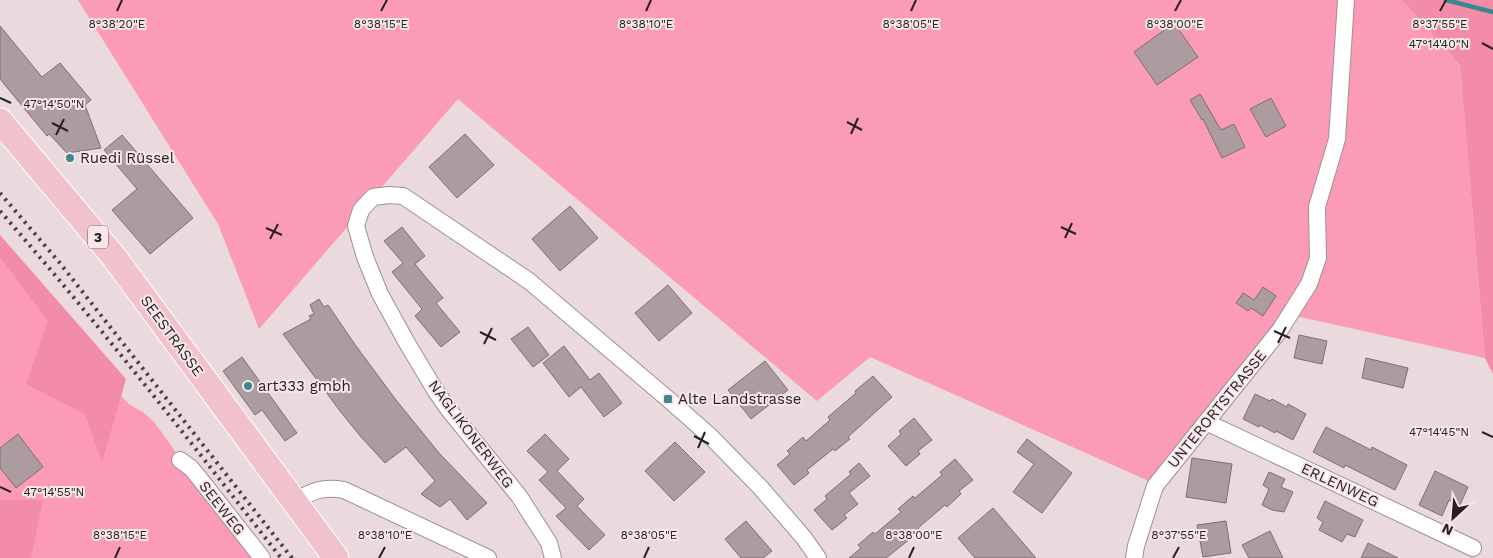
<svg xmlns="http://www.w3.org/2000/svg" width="1493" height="558" viewBox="0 0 1493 558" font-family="'Work Sans',sans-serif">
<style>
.green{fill:#fc9bb6}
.forest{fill:#f28caa}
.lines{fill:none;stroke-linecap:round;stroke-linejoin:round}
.stream{stroke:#38888e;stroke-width:4.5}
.building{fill:#ac9ca0;stroke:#7e6f73}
.street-casing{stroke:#a09094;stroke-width:18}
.primary-casing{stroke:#fff;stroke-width:27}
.street{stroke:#fff;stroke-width:16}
.primary{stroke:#f1c1ce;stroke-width:25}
.rail{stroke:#494144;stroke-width:4;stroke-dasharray:2.5 5;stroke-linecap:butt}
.ticks{fill:none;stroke:#272123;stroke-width:2}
.poi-dot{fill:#3f878d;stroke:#f8e7ea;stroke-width:2}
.labels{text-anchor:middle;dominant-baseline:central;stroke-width:4;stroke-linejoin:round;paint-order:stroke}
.shield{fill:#f8e7ea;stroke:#665c5f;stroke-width:1}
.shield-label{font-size:14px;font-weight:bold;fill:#272123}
.poi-label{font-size:15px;fill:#272123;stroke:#f8e7ea;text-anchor:start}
.street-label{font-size:15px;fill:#272123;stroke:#f8e7ea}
.ticks-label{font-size:12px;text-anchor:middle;fill:#272123;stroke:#f8e7ea;stroke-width:4;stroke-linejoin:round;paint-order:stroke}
</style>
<rect width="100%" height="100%" fill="#ead9dd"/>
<path class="green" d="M 78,0 L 1402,0 L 1460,65 L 1485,358 L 1287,314 L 1151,482 L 870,357 L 817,401 L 458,99 L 259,329 L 218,224 Z
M 0,249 L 97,372 L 130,405 L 143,412 L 154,422 L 173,448 L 180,460 L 262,558 L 0,558 Z"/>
<path class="forest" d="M 1402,0 L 1493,0 L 1493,374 L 1485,358 L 1460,65 Z
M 0,235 L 126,379 L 102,462 L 85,414 L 26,384 L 48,321 L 0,257 Z
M 0,500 L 43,500 L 31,558 L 0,558 Z"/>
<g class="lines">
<path class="stream" d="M 1446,0 L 1493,12"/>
</g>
<path class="building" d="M 1174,23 L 1198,57 L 1157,85 L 1134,52 Z
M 0,26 L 42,77 L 60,63 L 91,100 L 85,105 L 101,148 L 67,153 L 49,134 L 47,136 L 0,79 Z
M 1200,94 L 1221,130 L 1234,124 L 1245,147 L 1222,158 L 1203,119 L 1202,120 L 1190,100 Z
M 1271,98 L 1286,126 L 1266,137 L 1250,109 Z
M 465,134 L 494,165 L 457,198 L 429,167 Z
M 122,135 L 193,218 L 150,254 L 112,210 L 137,189 L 104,150 Z
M 570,206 L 598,238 L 560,271 L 532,239 Z
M 402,227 L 425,256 L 415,264 L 443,298 L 436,303 L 460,332 L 441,347 L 415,316 L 422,309 L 392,272 L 403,263 L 384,241 Z
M 668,285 L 692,313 L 659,341 L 635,313 Z
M 1263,287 L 1276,296 L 1263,316 L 1251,308 L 1248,311 L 1236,303 L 1243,293 L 1254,300 Z
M 319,299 L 324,307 L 328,305 L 356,346 L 396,400 L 439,453 L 487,503 L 467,520 L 450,499 L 440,507 L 421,494 L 435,481 L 406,447 L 385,463 L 361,437 L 340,411 L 283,334 L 311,319 L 309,316 L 314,314 L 310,305 Z
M 528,327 L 549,355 L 533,367 L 511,339 Z
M 1299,335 L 1327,341 L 1322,364 L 1294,358 Z
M 564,346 L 590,380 L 599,373 L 622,403 L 604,417 L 581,387 L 569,397 L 543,363 Z
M 242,357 L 297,433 L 285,441 L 262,410 L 255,415 L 223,371 Z
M 1366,358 L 1408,368 L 1403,388 L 1362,378 Z
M 765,361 L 788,390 L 751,419 L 728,390 Z
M 873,376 L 892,397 L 848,437 L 850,439 L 835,451 L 833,449 L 807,470 L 809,473 L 794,485 L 777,465 L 790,454 L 787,451 L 803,437 L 806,441 L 830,420 L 828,417 L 856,393 L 855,391 Z
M 1255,394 L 1270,401 L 1272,399 L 1287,407 L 1288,404 L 1306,414 L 1293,440 L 1276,431 L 1275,433 L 1260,425 L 1259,427 L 1243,419 Z
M 914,418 L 932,440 L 918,451 L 920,454 L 906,466 L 888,446 L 901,434 L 899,431 Z
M 1326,427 L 1371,450 L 1372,447 L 1407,465 L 1395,490 L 1345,465 L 1344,468 L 1313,452 Z
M 18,434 L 43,467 L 16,488 L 0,468 L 0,448 Z
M 545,434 L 569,459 L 557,471 L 584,499 L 577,506 L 605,535 L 589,550 L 556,516 L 566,508 L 539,480 L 548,472 L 527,451 Z
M 1027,439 L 1072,473 L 1042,513 L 1013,492 L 1034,464 L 1017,452 Z
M 675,442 L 705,472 L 674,501 L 645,471 Z
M 1192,458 L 1232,464 L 1226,503 L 1186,497 Z
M 955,459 L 973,480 L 959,491 L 961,494 L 947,507 L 945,505 L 918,528 L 920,531 L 886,558 L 849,558 L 861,548 L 858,545 L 873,532 L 875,534 L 901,512 L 898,509 L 913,496 L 915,498 L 942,475 L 940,472 Z
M 859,463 L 870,476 L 849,493 L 858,504 L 844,515 L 847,518 L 832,530 L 814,510 L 827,499 L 825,496 L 851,474 L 849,472 Z
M 1435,471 L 1468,487 L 1460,505 L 1449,500 L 1442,516 L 1419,505 Z
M 1269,472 L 1285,479 L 1281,487 L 1293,492 L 1284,512 L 1272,510 L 1262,505 L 1269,489 L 1263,485 Z
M 1325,501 L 1363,520 L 1355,537 L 1347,534 L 1342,542 L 1319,530 L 1323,522 L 1317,518 Z
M 993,508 L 1036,558 L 975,558 L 958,538 Z
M 746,521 L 772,551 L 763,558 L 741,558 L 725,539 Z
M 1226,521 L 1231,553 L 1203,557 L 1197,525 Z
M 1270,531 L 1283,558 L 1249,558 L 1242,545 Z
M 1368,543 L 1398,558 L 1361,558 Z"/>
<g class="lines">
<g class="street-casing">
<path id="street" d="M 1206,422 L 1473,548
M 180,460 L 191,468 L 200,479 L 262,558
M 294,501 C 313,491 322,486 344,490 L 488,558
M 553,558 L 549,543 L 519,496 L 449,410 L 435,390 L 407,343 L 380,294 L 365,257 L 356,226 L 361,210 L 373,197 L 389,195 L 403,196 L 529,281 L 668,399 L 710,436 L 760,487 L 804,538 L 818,558
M 1134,558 L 1136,546 L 1155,486 L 1280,330 L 1309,284 L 1318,258 L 1317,207 L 1337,139 L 1346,0"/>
</g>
<g class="primary-casing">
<path id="primary" d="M 0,121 L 114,257 L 336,558"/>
</g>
<use href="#street" class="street"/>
<use href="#primary" class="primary"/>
<path class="rail" d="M 0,193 L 59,262 L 292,558
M 0,211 C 98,323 190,441 281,558"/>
</g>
<path class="ticks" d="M 117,11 L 122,0M 381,11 L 387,0M 646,11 L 651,0M 911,11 L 916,0M 1175,11 L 1181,0M 1440,11 L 1446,0M 1482,43 L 1493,49M 0,98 L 11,103M 847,122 L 862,130M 52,123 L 68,131M 851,134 L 858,118M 56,135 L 64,119M 1061,227 L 1076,234M 266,228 L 282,235M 1065,238 L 1072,223M 270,239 L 278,224M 1274,331 L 1290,338M 480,332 L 496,340M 1278,343 L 1286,327M 484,344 L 492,328M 1482,432 L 1493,437M 694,436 L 709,444M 698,448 L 705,432M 0,487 L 11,492M 115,558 L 120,547M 379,558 L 385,547M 644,558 L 649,547M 909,558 L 914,547M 1173,558 L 1179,547"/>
<g class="poi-dot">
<circle cx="70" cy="158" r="5"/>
<circle cx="248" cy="386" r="5"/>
<rect x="663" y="394" width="10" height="10" rx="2.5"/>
</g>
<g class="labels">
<rect class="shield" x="88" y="225.5" width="20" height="23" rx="4"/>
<g class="shield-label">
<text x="98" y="237">3</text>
</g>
<g class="poi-label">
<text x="80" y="158">Ruedi Rüssel</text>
<text x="258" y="386">art333 gmbh</text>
<text x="678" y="399">Alte Landstrasse</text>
</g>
<g class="street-label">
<text transform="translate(172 336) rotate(54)">SEESTRASSE</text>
<text transform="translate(1217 409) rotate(-51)">UNTERORTSTRASSE</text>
<text transform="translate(471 434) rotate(53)">NAGLIKONERWEG</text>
<text transform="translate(1340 485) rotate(25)">ERLENWEG</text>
<text transform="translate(222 508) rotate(52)">SEEWEG</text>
</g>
</g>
<g class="ticks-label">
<text x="117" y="28">8°38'20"E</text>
<text x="381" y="28">8°38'15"E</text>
<text x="646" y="28">8°38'10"E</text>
<text x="911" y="28">8°38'05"E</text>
<text x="1175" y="28">8°38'00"E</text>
<text x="1440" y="28">8°37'55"E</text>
<text x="1439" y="48">47°14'40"N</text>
<text x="54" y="108">47°14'50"N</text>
<text x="1439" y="436">47°14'45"N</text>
<text x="54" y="496">47°14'55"N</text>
<text x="120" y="539">8°38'15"E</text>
<text x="385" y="539">8°38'10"E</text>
<text x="649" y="539">8°38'05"E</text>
<text x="914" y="539">8°38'00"E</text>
<text x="1179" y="539">8°37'55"E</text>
</g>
<g transform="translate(1453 518) rotate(206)" stroke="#f8e7ea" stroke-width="4" paint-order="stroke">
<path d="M0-4L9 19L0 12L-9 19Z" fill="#272123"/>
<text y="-8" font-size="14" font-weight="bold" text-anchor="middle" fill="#272123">N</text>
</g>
</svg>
